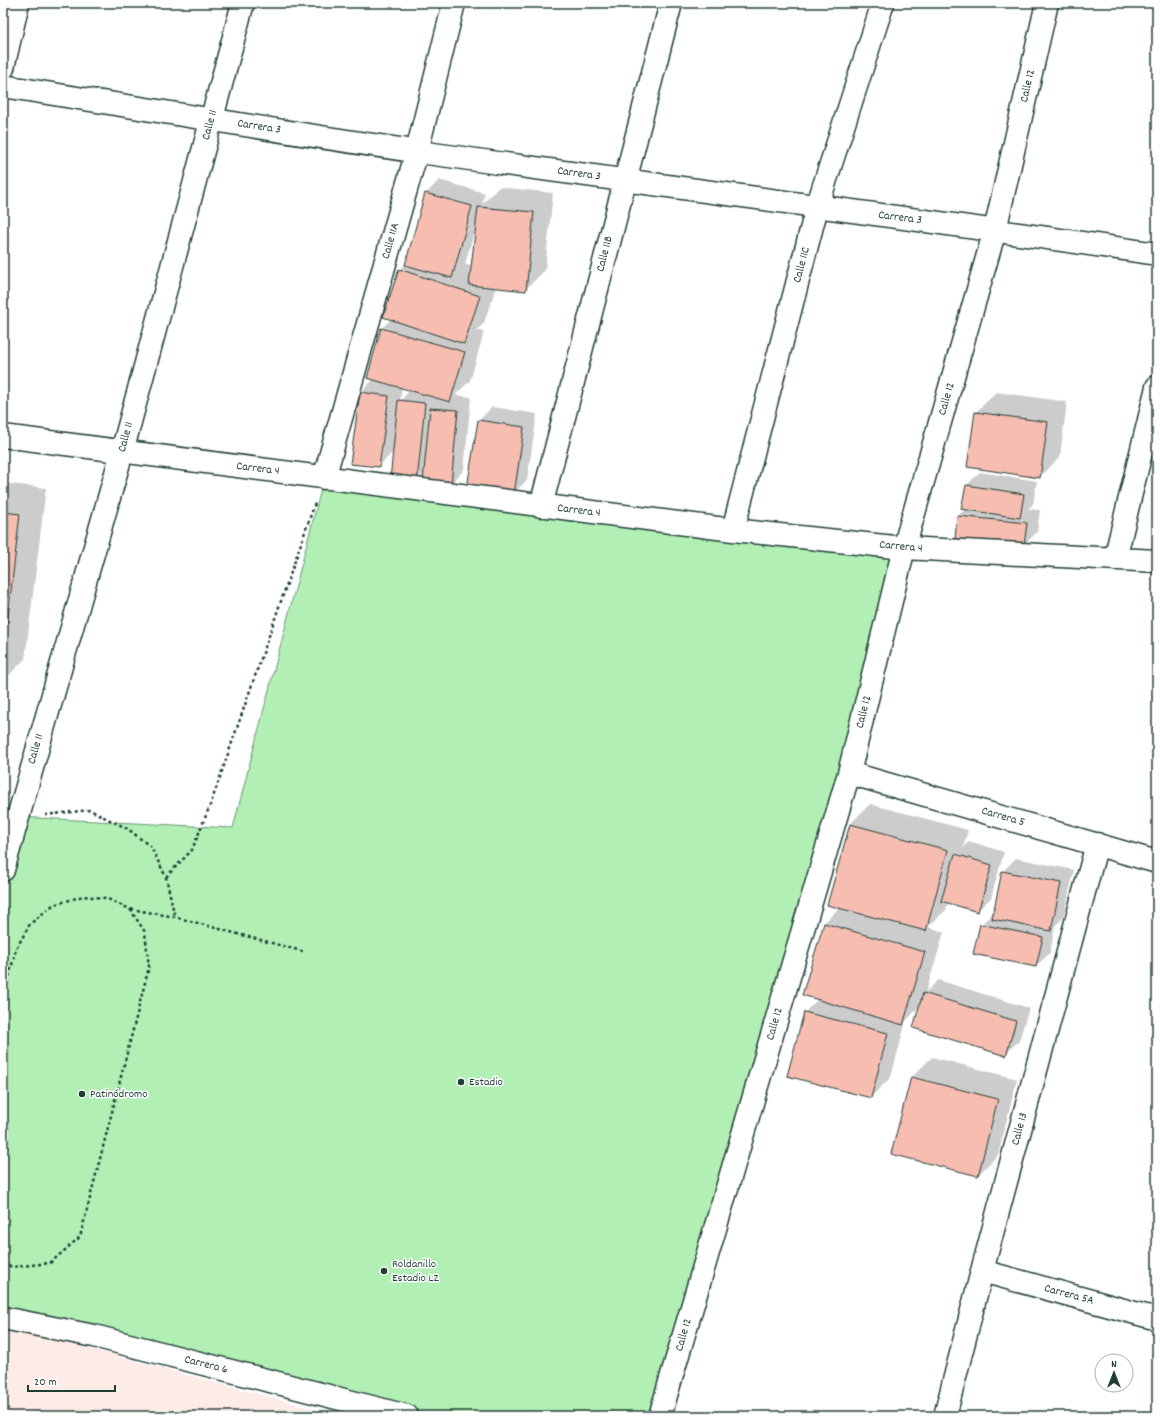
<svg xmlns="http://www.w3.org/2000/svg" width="1160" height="1419" viewBox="0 0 1160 1419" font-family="Dekko,sans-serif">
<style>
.built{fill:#fdebe8}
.green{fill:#b2efb5;stroke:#689674}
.shadow{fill:#0003;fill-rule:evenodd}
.building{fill:#f7bdb1;stroke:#1f3d34}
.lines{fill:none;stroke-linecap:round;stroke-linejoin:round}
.street-casing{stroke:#1f3d34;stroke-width:25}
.path{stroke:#1f3d34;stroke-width:2.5;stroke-dasharray:3 3;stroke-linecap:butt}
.street{stroke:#fff;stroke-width:22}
.poi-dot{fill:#1f3d34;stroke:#fff;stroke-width:1.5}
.labels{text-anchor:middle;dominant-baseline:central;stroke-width:3;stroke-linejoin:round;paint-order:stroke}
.street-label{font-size:12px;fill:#1f3d34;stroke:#fff}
.poi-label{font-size:12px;fill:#1f3d34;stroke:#fff;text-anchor:start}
</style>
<rect width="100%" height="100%" fill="#fff"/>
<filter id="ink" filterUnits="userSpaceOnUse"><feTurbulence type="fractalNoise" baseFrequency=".025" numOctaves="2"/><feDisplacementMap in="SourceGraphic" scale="8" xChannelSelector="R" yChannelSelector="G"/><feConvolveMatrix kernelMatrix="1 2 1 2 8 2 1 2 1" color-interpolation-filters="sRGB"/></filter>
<g filter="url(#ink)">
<path class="built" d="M 3,1325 L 340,1416 L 3,1416 Z"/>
<path class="green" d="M 324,478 L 904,548 L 660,1416 L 407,1416 L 3,1318 L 3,871 L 17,817 L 233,828 Z"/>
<path class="shadow" d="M 439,180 L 485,193 L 482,204 L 499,187 L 553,193 L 545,270 L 525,290 L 496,287 L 484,323 L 477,330 L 484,332 L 470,381 L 455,395 L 471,397 L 464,470 L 451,484 L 425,473 L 416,482 L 394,451 L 379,466 L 361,392 L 374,379 L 382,328 L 391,319 L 384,317 L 400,269 L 406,264 L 426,194 ZM 476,226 L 477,226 L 472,267 L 465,264 ZM 402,387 L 411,389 L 400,401 Z
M 996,392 L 1067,402 L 1060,457 L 1040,477 L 976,412 Z
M 492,407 L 537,414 L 527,480 L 513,494 L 479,420 Z
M 980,472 L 1037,481 L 1033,504 L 1028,509 L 1040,510 L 1037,532 L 1024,545 L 958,516 L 966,508 L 967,485 Z
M 3,483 L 46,488 L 25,659 L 3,681 Z
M 870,804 L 968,830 L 963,848 L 969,841 L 1004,852 L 991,898 L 977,911 L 948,902 L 946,910 L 928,927 L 944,932 L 926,992 L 938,980 L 1029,1008 L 1019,1041 L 1005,1054 L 920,1006 L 906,1021 L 891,1077 L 871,1097 L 805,1012 L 818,999 L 824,923 L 840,907 L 850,824 Z
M 1016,858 L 1074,870 L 1064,917 L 1055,926 L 1050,953 L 1036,966 L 981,925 L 994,911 L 1003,871 Z
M 932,1057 L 1017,1079 L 998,1155 L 978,1175 L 892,1153 L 912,1077 Z
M 36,1411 L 58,1416 L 31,1416 Z"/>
<path class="building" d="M 425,193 L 472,206 L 452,278 L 405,265 Z
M 478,207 L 534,212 L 526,291 L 469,285 Z
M 399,269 L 480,296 L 464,344 L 383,317 Z
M 381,328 L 465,352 L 450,402 L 367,378 Z
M 360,392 L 389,396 L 379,467 L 350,464 Z
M 398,400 L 425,403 L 417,483 L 390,480 Z
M 430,408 L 458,410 L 451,485 L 423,482 Z
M 975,412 L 1048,422 L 1040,478 L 967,467 Z
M 478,420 L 524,427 L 514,495 L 467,488 Z
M 966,485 L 1024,494 L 1020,518 L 961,509 Z
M 3,512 L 20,514 L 3,659 Z
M 957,516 L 1027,523 L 1024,546 L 955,539 Z
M 850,824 L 948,850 L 926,931 L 827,905 Z
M 955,854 L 992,865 L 978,912 L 941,901 Z
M 1002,871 L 1061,883 L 1051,931 L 992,919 Z
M 824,923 L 925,952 L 903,1025 L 802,995 Z
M 980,924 L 1043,937 L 1036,967 L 973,954 Z
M 923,993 L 1016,1021 L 1006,1056 L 913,1028 Z
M 804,1012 L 888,1033 L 871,1098 L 787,1076 Z
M 911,1077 L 998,1099 L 978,1176 L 891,1154 Z"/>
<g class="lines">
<g class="street-casing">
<path id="street" d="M 3,68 L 18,3
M 3,86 C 142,108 281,132 420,152 C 665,187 912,217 1157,254
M 3,436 L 733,530 L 904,548 L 1157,561
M 324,478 L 417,151 L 454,3
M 541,506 L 671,3
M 733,530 L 817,207 L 883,3
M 1115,559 L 1157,387
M 849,773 L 1157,862
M 3,870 L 122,452 L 243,3
M 982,1271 L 1157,1319
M 3,1318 L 94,1336 L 407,1416
M 660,1416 L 849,773 L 904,548 L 995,230 L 1047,3
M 945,1416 L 982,1271 L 1097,844"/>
</g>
<path class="path" d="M 45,815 L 90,810 L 128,829 L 151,847 L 166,877 L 175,917
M 166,877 L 192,850 L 211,803 L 315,503
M 131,909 L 175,917 L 305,952
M 3,1000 L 16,949 L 30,924 L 53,905 L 83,896 L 106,898 L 130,909 L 145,932 L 149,967 L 80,1237 L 50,1263 L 13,1267 L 3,1264"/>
<use href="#street" class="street"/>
</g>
</g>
<g class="poi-dot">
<circle cx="461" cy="1082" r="4"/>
<circle cx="82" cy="1094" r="4"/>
<circle cx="384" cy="1271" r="4"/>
</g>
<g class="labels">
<g class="street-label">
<text transform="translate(1028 86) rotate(-77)">Calle 12</text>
<text transform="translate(210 125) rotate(-75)">Calle 11</text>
<text transform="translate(259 127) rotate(9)">Carrera 3</text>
<text transform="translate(579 174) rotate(8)">Carrera 3</text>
<text transform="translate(900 218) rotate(7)">Carrera 3</text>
<text transform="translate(391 241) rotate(-74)">Calle 11A</text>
<text transform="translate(605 254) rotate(-76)">Calle 11B</text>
<text transform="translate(802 265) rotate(-75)">Calle 11C</text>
<text transform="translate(947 399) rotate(-74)">Calle 12</text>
<text transform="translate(126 437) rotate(-75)">Calle 11</text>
<text transform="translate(258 469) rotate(7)">Carrera 4</text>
<text transform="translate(579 511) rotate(7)">Carrera 4</text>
<text transform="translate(901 547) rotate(5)">Carrera 4</text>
<text transform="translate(864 712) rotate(-76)">Calle 12</text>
<text transform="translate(36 749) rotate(-74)">Calle 11</text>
<text transform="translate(1003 817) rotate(16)">Carrera 5</text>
<text transform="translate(775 1024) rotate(-74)">Calle 12</text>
<text transform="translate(1020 1129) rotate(-75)">Calle 13</text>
<text transform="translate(1069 1295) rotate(15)">Carrera 5A</text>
<text transform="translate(684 1335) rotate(-74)">Calle 12</text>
<text transform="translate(206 1365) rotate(14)">Carrera 6</text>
</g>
<g class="poi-label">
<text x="469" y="1082">Estadio</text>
<text x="90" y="1094">Patinódromo</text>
<text x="392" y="1264">Roldanillo<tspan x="392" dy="14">Estadio LZ</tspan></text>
</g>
</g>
<rect width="1160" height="1419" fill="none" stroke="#fff" stroke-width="16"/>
<rect x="8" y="8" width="1144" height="1403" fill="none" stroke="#1f3d34" stroke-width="1.5" filter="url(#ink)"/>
<g transform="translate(1114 1373)"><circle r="19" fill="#ffffff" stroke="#a5b1ae"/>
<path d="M0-3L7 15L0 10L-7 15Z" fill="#1f3d34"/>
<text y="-6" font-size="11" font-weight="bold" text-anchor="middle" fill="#1f3d34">N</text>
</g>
<path d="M28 1385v6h87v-6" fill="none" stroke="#1f3d34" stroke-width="2"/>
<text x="34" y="1385" font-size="12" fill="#1f3d34" stroke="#ffffff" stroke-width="3" paint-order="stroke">20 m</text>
</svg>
